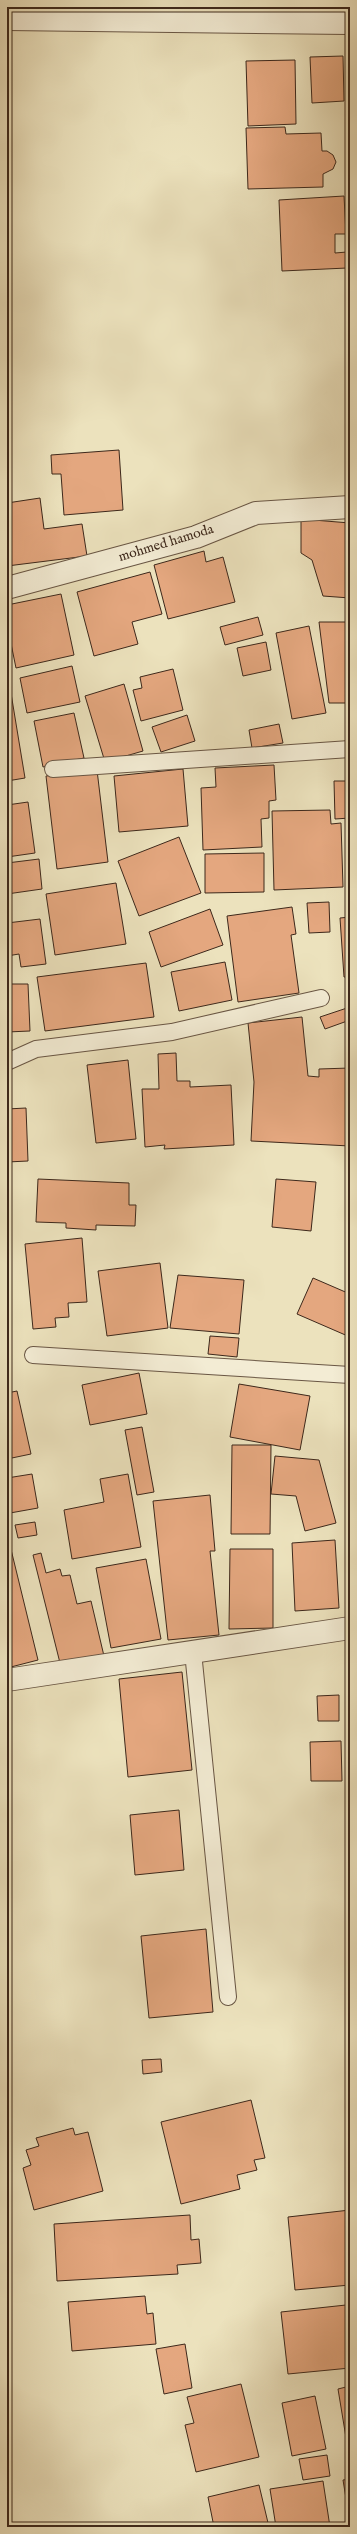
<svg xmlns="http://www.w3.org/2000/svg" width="357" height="2534" viewBox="0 0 357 2534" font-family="'IM FELL English',serif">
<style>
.building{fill:#e4a77f;stroke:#3d281b}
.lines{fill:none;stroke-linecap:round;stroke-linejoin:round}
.lane-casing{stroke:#695644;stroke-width:18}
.street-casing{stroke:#695644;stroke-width:24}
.lane{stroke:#f3ecd4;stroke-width:16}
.street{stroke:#f3ecd4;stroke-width:22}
.labels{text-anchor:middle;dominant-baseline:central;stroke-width:4;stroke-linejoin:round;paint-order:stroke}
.street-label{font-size:14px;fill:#3d281b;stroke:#f3ecd4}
</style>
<rect width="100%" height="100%" fill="#ece2bd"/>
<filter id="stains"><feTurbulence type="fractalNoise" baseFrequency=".005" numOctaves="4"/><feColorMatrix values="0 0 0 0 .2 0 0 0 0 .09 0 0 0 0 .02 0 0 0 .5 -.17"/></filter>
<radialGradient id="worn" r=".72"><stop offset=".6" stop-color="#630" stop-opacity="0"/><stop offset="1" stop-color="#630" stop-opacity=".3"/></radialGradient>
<path class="building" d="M 343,56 L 344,101 L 312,103 L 310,57 Z
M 295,60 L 296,124 L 248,126 L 246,61 Z
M 285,127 L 286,134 L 321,133 L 322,151 L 327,151 L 333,155 L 336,162 L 333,169 L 323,174 L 323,187 L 248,189 L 246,128 Z
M 344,196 L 346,234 L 335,234 L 335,253 L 347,252 L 347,268 L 282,271 L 279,200 Z
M 119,450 L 123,510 L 64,515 L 61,474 L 52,474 L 51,455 Z
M 40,498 L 44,529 L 82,524 L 87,556 L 7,566 L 7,503 Z
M 301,519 L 350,523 L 350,598 L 323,596 L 312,560 L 301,553 Z
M 204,551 L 206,562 L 223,557 L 235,602 L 168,619 L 154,565 Z
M 150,572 L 162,614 L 132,622 L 138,644 L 94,656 L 77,592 Z
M 61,594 L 74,655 L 16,668 L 7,624 L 7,605 Z
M 258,617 L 263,635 L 225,645 L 220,627 Z
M 319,622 L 350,622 L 350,703 L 329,703 Z
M 309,626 L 326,713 L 292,719 L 276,633 Z
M 266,642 L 271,670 L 243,676 L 237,648 Z
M 72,666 L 80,702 L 27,713 L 20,678 Z
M 7,669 L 25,778 L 7,781 Z
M 173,669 L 183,710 L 141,721 L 133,690 L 142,688 L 140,677 Z
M 124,684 L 143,751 L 105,762 L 85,696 Z
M 74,713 L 84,758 L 43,767 L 34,721 Z
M 187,715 L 195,741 L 161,752 L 152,727 Z
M 279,724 L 283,743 L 252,748 L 249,730 Z
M 274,765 L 276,800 L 269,801 L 269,818 L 261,819 L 262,847 L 203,850 L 201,788 L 216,787 L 215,768 Z
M 183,769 L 188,826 L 119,832 L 114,776 Z
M 97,770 L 108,862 L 57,869 L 46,776 Z
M 334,781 L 350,781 L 350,818 L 335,819 Z
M 28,802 L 35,853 L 7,857 L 7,805 Z
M 330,810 L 331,824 L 341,823 L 343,887 L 274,890 L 272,811 Z
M 179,837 L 201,893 L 139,916 L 118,861 Z
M 264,853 L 264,892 L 205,893 L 205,854 Z
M 39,859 L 42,889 L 7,894 L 7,863 Z
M 116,883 L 126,944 L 55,955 L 46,894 Z
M 329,902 L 330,932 L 309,933 L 307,903 Z
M 292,907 L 296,934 L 291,935 L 299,993 L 238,1002 L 227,916 Z
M 210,909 L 223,945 L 161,967 L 149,932 Z
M 350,917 L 350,977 L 344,977 L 340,918 Z
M 40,919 L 46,964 L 21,967 L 19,954 L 7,956 L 7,923 Z
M 225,962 L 232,1000 L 179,1011 L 171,972 Z
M 146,963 L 154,1017 L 45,1031 L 37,977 Z
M 7,984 L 28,984 L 30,1031 L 7,1032 Z
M 350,1007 L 350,1020 L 325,1029 L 320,1017 Z
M 302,1017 L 308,1076 L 319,1077 L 319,1069 L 350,1068 L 350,1146 L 251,1141 L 254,1082 L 248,1023 Z
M 176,1053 L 177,1081 L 190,1081 L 190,1087 L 231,1085 L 234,1145 L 164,1149 L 165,1145 L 145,1147 L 142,1089 L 159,1089 L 158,1054 Z
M 128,1060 L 136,1139 L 96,1143 L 87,1065 Z
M 26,1108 L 28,1161 L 7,1162 L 7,1109 Z
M 38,1179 L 129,1183 L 129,1205 L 136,1205 L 135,1226 L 96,1225 L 96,1230 L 66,1228 L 66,1223 L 36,1222 Z
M 276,1179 L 316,1182 L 311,1231 L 272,1227 Z
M 82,1238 L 87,1302 L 68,1303 L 69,1317 L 55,1318 L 56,1327 L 33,1329 L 25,1244 Z
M 160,1263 L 168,1328 L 107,1336 L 98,1271 Z
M 178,1275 L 244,1280 L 239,1334 L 170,1328 Z
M 313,1278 L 350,1294 L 350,1337 L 297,1314 Z
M 210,1336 L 239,1338 L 237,1357 L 208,1354 Z
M 139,1373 L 147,1414 L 90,1425 L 82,1385 Z
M 239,1384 L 310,1396 L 300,1450 L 230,1437 Z
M 17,1391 L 31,1454 L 7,1459 L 7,1393 Z
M 142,1427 L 154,1492 L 137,1495 L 125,1430 Z
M 232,1445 L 271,1445 L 270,1534 L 231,1534 Z
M 275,1456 L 319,1460 L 336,1523 L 305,1531 L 296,1496 L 271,1494 Z
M 32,1474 L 38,1508 L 10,1513 L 7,1478 Z
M 128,1474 L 141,1547 L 72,1559 L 64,1510 L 104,1502 L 100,1479 Z
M 210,1495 L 215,1551 L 210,1551 L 219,1635 L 168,1640 L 153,1501 Z
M 35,1522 L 37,1535 L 18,1538 L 15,1525 Z
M 7,1533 L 38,1660 L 7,1668 Z
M 335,1540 L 339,1608 L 295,1611 L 292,1543 Z
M 230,1549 L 273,1549 L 273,1628 L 229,1629 Z
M 41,1553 L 46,1573 L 60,1569 L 62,1576 L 70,1575 L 77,1604 L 91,1601 L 104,1656 L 61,1667 L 33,1555 Z
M 146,1559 L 161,1639 L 111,1648 L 96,1568 Z
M 182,1672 L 192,1770 L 128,1777 L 119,1679 Z
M 339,1695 L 339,1721 L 318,1721 L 317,1696 Z
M 341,1741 L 342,1781 L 311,1781 L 310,1742 Z
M 179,1810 L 184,1870 L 135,1875 L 130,1815 Z
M 206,1929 L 213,2012 L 149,2018 L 141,1936 Z
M 161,2059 L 162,2072 L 143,2074 L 142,2060 Z
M 251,2100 L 265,2158 L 254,2160 L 257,2170 L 237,2175 L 240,2189 L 181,2204 L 161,2122 Z
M 73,2128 L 75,2135 L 88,2132 L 103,2191 L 34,2210 L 23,2168 L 31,2165 L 26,2150 L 39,2146 L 36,2138 Z
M 350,2210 L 350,2285 L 295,2290 L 288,2217 Z
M 190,2215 L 191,2240 L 199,2239 L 201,2263 L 177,2265 L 178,2274 L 57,2281 L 54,2224 Z
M 145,2296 L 147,2314 L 153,2313 L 156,2344 L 72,2351 L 68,2302 Z
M 346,2305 L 350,2368 L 288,2374 L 281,2312 Z
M 185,2344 L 192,2388 L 164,2394 L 156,2349 Z
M 241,2384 L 259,2457 L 196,2472 L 185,2425 L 194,2423 L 187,2397 Z
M 350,2386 L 350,2462 L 338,2389 Z
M 315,2396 L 326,2449 L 292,2456 L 282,2403 Z
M 327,2455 L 330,2476 L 303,2480 L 299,2459 Z
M 350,2479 L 350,2523 L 343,2480 Z
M 323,2481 L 330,2527 L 276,2527 L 270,2489 Z
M 259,2485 L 269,2527 L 214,2527 L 208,2497 Z"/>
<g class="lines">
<g class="lane-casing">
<path id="lane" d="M 53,769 L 350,749
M 7,1062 L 36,1049 L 172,1032 L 321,998
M 33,1355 L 350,1375
M 193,1652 L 228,1997"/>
</g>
<g class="street-casing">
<path id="street" d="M 7,19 L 350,23
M 7,588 L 196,537 L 256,513 L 350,507
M 7,1680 L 350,1628"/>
</g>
<use href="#lane" class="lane"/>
<use href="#street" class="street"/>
</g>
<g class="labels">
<g class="street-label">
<text transform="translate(166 543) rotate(-17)">mohmed hamoda</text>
</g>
</g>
<rect width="357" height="2534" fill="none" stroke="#ece2bd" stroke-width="24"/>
<rect x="8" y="8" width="341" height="2518" fill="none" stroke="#3d281b" stroke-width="2"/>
<rect x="12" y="12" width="333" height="2510" fill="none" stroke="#3d281b"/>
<rect width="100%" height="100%" filter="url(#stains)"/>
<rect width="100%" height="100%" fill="url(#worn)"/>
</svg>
